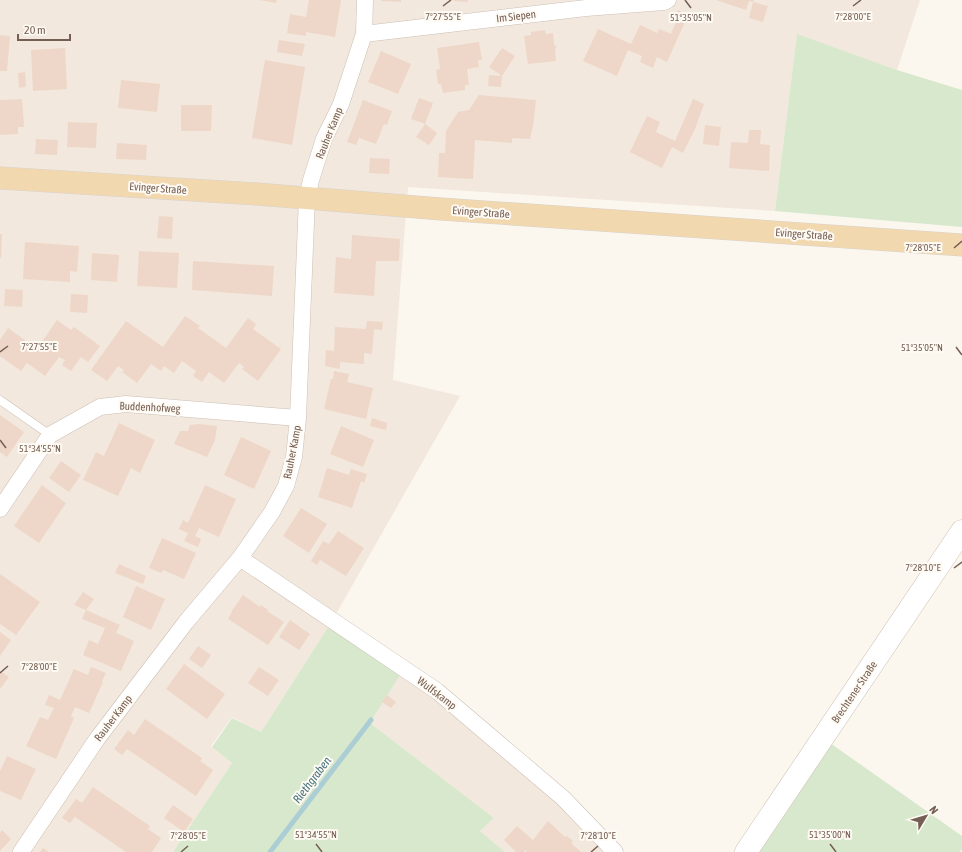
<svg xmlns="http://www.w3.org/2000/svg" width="962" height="852" viewBox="0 0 962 852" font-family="'Asap Condensed',sans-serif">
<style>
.residential{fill:#f2e8dd}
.green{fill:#d8e8cd}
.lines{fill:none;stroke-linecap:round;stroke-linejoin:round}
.stream{stroke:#abced4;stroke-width:5}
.building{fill:#eed7c8}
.lane-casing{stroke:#cdbfb4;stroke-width:9}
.street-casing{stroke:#cdbfb4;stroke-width:17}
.secondary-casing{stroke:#cfbfb2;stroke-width:23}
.primary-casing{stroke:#d8d2cf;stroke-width:23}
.lane{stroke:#fff;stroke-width:8}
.street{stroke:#fff;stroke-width:16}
.secondary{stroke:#fff;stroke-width:22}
.primary{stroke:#f2d8ae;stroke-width:22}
.ticks{fill:none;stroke:#755e52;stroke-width:1.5}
.labels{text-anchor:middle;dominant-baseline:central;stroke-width:4;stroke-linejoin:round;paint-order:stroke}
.street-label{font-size:11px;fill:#755e52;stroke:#fefaf4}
.water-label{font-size:12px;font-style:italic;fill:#4a767f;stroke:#fefaf4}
.ticks-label{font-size:10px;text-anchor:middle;fill:#755e52;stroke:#fefaf4;stroke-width:4;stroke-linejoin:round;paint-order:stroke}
</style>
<rect width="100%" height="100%" fill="#fbf6ee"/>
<path class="residential" d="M 0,0 L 920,0 L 897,70 L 797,35 L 775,211 L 408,187 L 393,380 L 460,396 L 332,621 L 261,732 L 232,717 L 211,746 L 232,763 L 173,852 L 0,852 Z
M 404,669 L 615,852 L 505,852 L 480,831 L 494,818 L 370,723 Z"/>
<path class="green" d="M 797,34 L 897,70 L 962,90 L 962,227 L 775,211 Z
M 332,621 L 404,669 L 370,723 L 494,818 L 480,831 L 505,852 L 173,852 L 232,763 L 212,747 L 232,718 L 261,732 Z
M 830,743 L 962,836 L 962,849 L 960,852 L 751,852 Z"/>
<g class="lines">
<path class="stream" d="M 270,852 L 371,720"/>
</g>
<path class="building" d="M 259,0 L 277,0 L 276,3 Z
M 309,0 L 341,0 L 335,37 L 306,32 L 306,36 L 287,33 L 290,14 L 306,17 Z
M 381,0 L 401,0 L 401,2 L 381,1 Z
M 454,0 L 468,0 L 468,2 L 454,1 Z
M 716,0 L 754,0 L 753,2 L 749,1 L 746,10 Z
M 753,2 L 768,6 L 763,22 L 749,18 Z
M 678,10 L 688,15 L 667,62 L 657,57 L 653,68 L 640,62 L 642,56 L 628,50 L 617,76 L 583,61 L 598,29 L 631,44 L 640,25 L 657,33 L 659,29 L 671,34 L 676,22 L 673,21 Z
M 545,30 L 546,34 L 553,33 L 554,45 L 557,47 L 555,49 L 556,61 L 528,64 L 524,36 L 531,35 L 531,32 Z
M 0,35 L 10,36 L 7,71 L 0,71 Z
M 279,40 L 305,44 L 302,56 L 277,52 Z
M 479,42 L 482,60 L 478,60 L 479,67 L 467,69 L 469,85 L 465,85 L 465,90 L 443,93 L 441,84 L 438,84 L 436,70 L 440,69 L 437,48 Z
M 65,48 L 67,89 L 33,91 L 31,50 Z
M 502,48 L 515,56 L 502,76 L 501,87 L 488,86 L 489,75 L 502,76 L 489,67 Z
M 381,51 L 411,64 L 398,94 L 368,82 Z
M 265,60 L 305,67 L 292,145 L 252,138 Z
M 25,72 L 26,87 L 19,88 L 18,73 Z
M 121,80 L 160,84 L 157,112 L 118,108 Z
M 479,95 L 536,100 L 533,126 L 530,139 L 512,138 L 512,143 L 475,140 L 473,179 L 438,177 L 439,153 L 445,153 L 446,131 L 458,112 L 469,110 Z
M 419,98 L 433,103 L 425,124 L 411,119 Z
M 22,99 L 24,127 L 18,127 L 18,134 L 0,135 L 0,100 Z
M 693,99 L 704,104 L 695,129 L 683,153 L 672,147 L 662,168 L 630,152 L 647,116 L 660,122 L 656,132 L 675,141 Z
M 363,100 L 392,111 L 387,125 L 384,124 L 376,144 L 359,138 L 356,145 L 347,142 Z
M 181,105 L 212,105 L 211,131 L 181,131 Z
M 68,122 L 97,123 L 96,148 L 67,147 Z
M 425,124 L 437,133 L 429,145 L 416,137 Z
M 705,125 L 721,127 L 719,146 L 703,144 Z
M 749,130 L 761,130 L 760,144 L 770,145 L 769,171 L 729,168 L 731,142 L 748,143 Z
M 36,139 L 58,140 L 57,155 L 35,154 Z
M 117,143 L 147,145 L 146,160 L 116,159 Z
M 370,158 L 390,159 L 389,174 L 369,173 Z
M 159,216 L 173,217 L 172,239 L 157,238 Z
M 0,234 L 2,234 L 1,258 L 0,258 Z
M 352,235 L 400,239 L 399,261 L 376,261 L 374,296 L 334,293 L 336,257 L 351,259 Z
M 25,242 L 79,246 L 77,272 L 70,271 L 70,282 L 23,279 Z
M 139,251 L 179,253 L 177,288 L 137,286 Z
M 92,253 L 119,255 L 117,282 L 91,280 Z
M 193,261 L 274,266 L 272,296 L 192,290 Z
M 5,289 L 23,290 L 22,307 L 4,306 Z
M 71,294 L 88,295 L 87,313 L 70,312 Z
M 185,316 L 200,326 L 198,328 L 226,348 L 248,318 L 256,324 L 253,329 L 281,349 L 258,381 L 242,369 L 244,367 L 239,363 L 224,383 L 209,372 L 202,382 L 193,376 L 196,371 L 182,361 L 174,373 L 164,366 L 161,371 L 151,364 L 137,383 L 122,372 L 124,370 L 118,366 L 107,381 L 91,370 L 126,321 L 163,347 Z
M 57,320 L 71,330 L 74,327 L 100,346 L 88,362 L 81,357 L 71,371 L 62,365 L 65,360 L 59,357 L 45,376 L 27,363 L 21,371 L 0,356 L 0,340 L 8,328 L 37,349 Z
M 367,321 L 383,322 L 382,330 L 374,329 L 372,354 L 364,353 L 364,364 L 340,362 L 340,369 L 325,366 L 326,350 L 334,351 L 335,327 L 366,329 Z
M 334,371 L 349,374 L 347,382 L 373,388 L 366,419 L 324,409 L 331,379 L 333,379 Z
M 0,415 L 24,432 L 7,457 L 0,452 Z
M 372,418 L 387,423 L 386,430 L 370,426 Z
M 119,423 L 155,440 L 140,473 L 131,468 L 118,496 L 83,480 L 96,452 L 104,456 Z
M 200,424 L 217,426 L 215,440 L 207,457 L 174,444 L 180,431 L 188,431 L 190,425 Z
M 341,426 L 374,440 L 363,467 L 330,454 Z
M 241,437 L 271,451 L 254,489 L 224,475 Z
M 61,461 L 81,475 L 69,492 L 49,478 Z
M 327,468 L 349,475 L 351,469 L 367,474 L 364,483 L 361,481 L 352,508 L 318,497 Z
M 42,485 L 66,503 L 39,543 L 14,526 Z
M 205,485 L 236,499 L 219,537 L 199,528 L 195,536 L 201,539 L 198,547 L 184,541 L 188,533 L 179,529 L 183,520 L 188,523 Z
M 301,508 L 327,524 L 309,553 L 283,536 Z
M 338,531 L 364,548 L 346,576 L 320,560 L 317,565 L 311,561 L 323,541 L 329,544 Z
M 162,538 L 196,553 L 184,579 L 163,570 L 161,573 L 149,568 Z
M 119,564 L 146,576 L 143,584 L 115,573 Z
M 0,574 L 40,602 L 16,635 L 0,624 Z
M 136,586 L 165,599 L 151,630 L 123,617 Z
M 83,592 L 94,599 L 86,610 L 74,605 Z
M 243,595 L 260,607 L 261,605 L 268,610 L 267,611 L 284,622 L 268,645 L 228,619 L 232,612 L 231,612 Z
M 86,610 L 120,625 L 116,633 L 134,641 L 121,671 L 83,655 L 89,640 L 98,644 L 105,628 L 82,619 Z
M 290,620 L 310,634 L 299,650 L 279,637 Z
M 0,632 L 11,640 L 0,656 Z
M 198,646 L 211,655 L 202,668 L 189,659 Z
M 184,664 L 225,694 L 207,719 L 166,689 Z
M 91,667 L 106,673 L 102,681 L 103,682 L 89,713 L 75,707 L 71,716 L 74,718 L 56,759 L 26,746 L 40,717 L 48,720 L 54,708 L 45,705 L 49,695 L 60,700 L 74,669 L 88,675 Z
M 259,667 L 279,680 L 268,696 L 248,683 Z
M 0,671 L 9,677 L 0,689 Z
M 387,695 L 396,702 L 391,708 L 382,702 Z
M 145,719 L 202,758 L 200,761 L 213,770 L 196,796 L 127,749 L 122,755 L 114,749 L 128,730 L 134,735 Z
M 7,756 L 36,769 L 21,800 L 0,791 L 0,771 Z
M 93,787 L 150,826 L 148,829 L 161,838 L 152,852 L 126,852 L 75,817 L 70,823 L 62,818 L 76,799 L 82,803 Z
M 173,805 L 193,819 L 184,832 L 164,818 Z
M 548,821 L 565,837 L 567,836 L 573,841 L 571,843 L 581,852 L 527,852 L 525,850 L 524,852 L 516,852 L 504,840 L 517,826 L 533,840 Z
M 2,830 L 11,839 L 0,851 L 0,833 Z
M 43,848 L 49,852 L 40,852 Z"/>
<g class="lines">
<g class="lane-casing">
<path id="lane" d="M 0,400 L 50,435"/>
</g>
<g class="street-casing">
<path id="street" d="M 364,34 L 586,8 L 664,2 L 668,0
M 0,509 L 50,435 L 100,407 L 126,404 L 298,418
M 240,558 L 437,691 L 563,798 L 615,852
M 21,852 L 97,739 L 186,622 L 240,558 L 272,512 L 286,486 L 294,457 L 298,418 L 307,198 L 311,180 L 324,139 L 341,104 L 364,34 L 365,0"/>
</g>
<g class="secondary-casing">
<path id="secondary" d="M 746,852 L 962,531"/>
</g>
<g class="primary-casing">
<path id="primary" d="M 0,178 L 257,194 L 441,209 L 962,245"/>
</g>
<use href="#lane" class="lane"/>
<use href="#street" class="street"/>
<use href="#secondary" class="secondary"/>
<use href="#primary" class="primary"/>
</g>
<path class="ticks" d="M 685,0 L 691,8M 443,6 L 451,0M 853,6 L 861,0M 954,248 L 962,241M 956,347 L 962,355M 0,352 L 8,346M 0,440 L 6,448M 954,568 L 962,562M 0,673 L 8,666M 316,844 L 322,852M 830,844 L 836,852M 181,852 L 188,846M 591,852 L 598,846"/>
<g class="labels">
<g class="street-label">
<text transform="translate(516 16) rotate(-7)">Im Siepen</text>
<text transform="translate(329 133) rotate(-68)">Rauher Kamp</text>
<text transform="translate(158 188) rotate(4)">Evinger Straße</text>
<text transform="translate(481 212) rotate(4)">Evinger Straße</text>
<text transform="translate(804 234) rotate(4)">Evinger Straße</text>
<text transform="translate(150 407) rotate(3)">Buddenhofweg</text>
<text transform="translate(292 452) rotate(-79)">Rauher Kamp</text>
<text transform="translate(854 692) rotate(-56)">Brechtener Straße</text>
<text transform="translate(437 693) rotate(37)">Wulfskamp</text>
<text transform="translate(113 718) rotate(-53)">Rauher Kamp</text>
</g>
<g class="water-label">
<text transform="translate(312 780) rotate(-53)">Riethgraben</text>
</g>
</g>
<g class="ticks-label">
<text x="443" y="20">7°27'55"E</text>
<text x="853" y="20">7°28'00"E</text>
<text x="691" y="21">51°35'05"N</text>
<text x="923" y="251">7°28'05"E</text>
<text x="39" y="350">7°27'55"E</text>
<text x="922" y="351">51°35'05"N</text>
<text x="40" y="452">51°34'55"N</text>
<text x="923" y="571">7°28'10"E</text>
<text x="39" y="670">7°28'00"E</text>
<text x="316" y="838">51°34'55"N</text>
<text x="830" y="838">51°35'00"N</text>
<text x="188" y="839">7°28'05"E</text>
<text x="598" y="839">7°28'10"E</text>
</g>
<g transform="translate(926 816) rotate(52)" stroke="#fefaf4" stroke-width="3" paint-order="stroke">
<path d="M0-3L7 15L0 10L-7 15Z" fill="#755e52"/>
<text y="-6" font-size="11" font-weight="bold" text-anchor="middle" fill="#755e52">N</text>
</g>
<path d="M18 34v6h52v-6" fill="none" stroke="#755e52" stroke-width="2"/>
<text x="24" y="34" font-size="12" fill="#755e52" stroke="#fefaf4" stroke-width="3" paint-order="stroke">20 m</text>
</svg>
